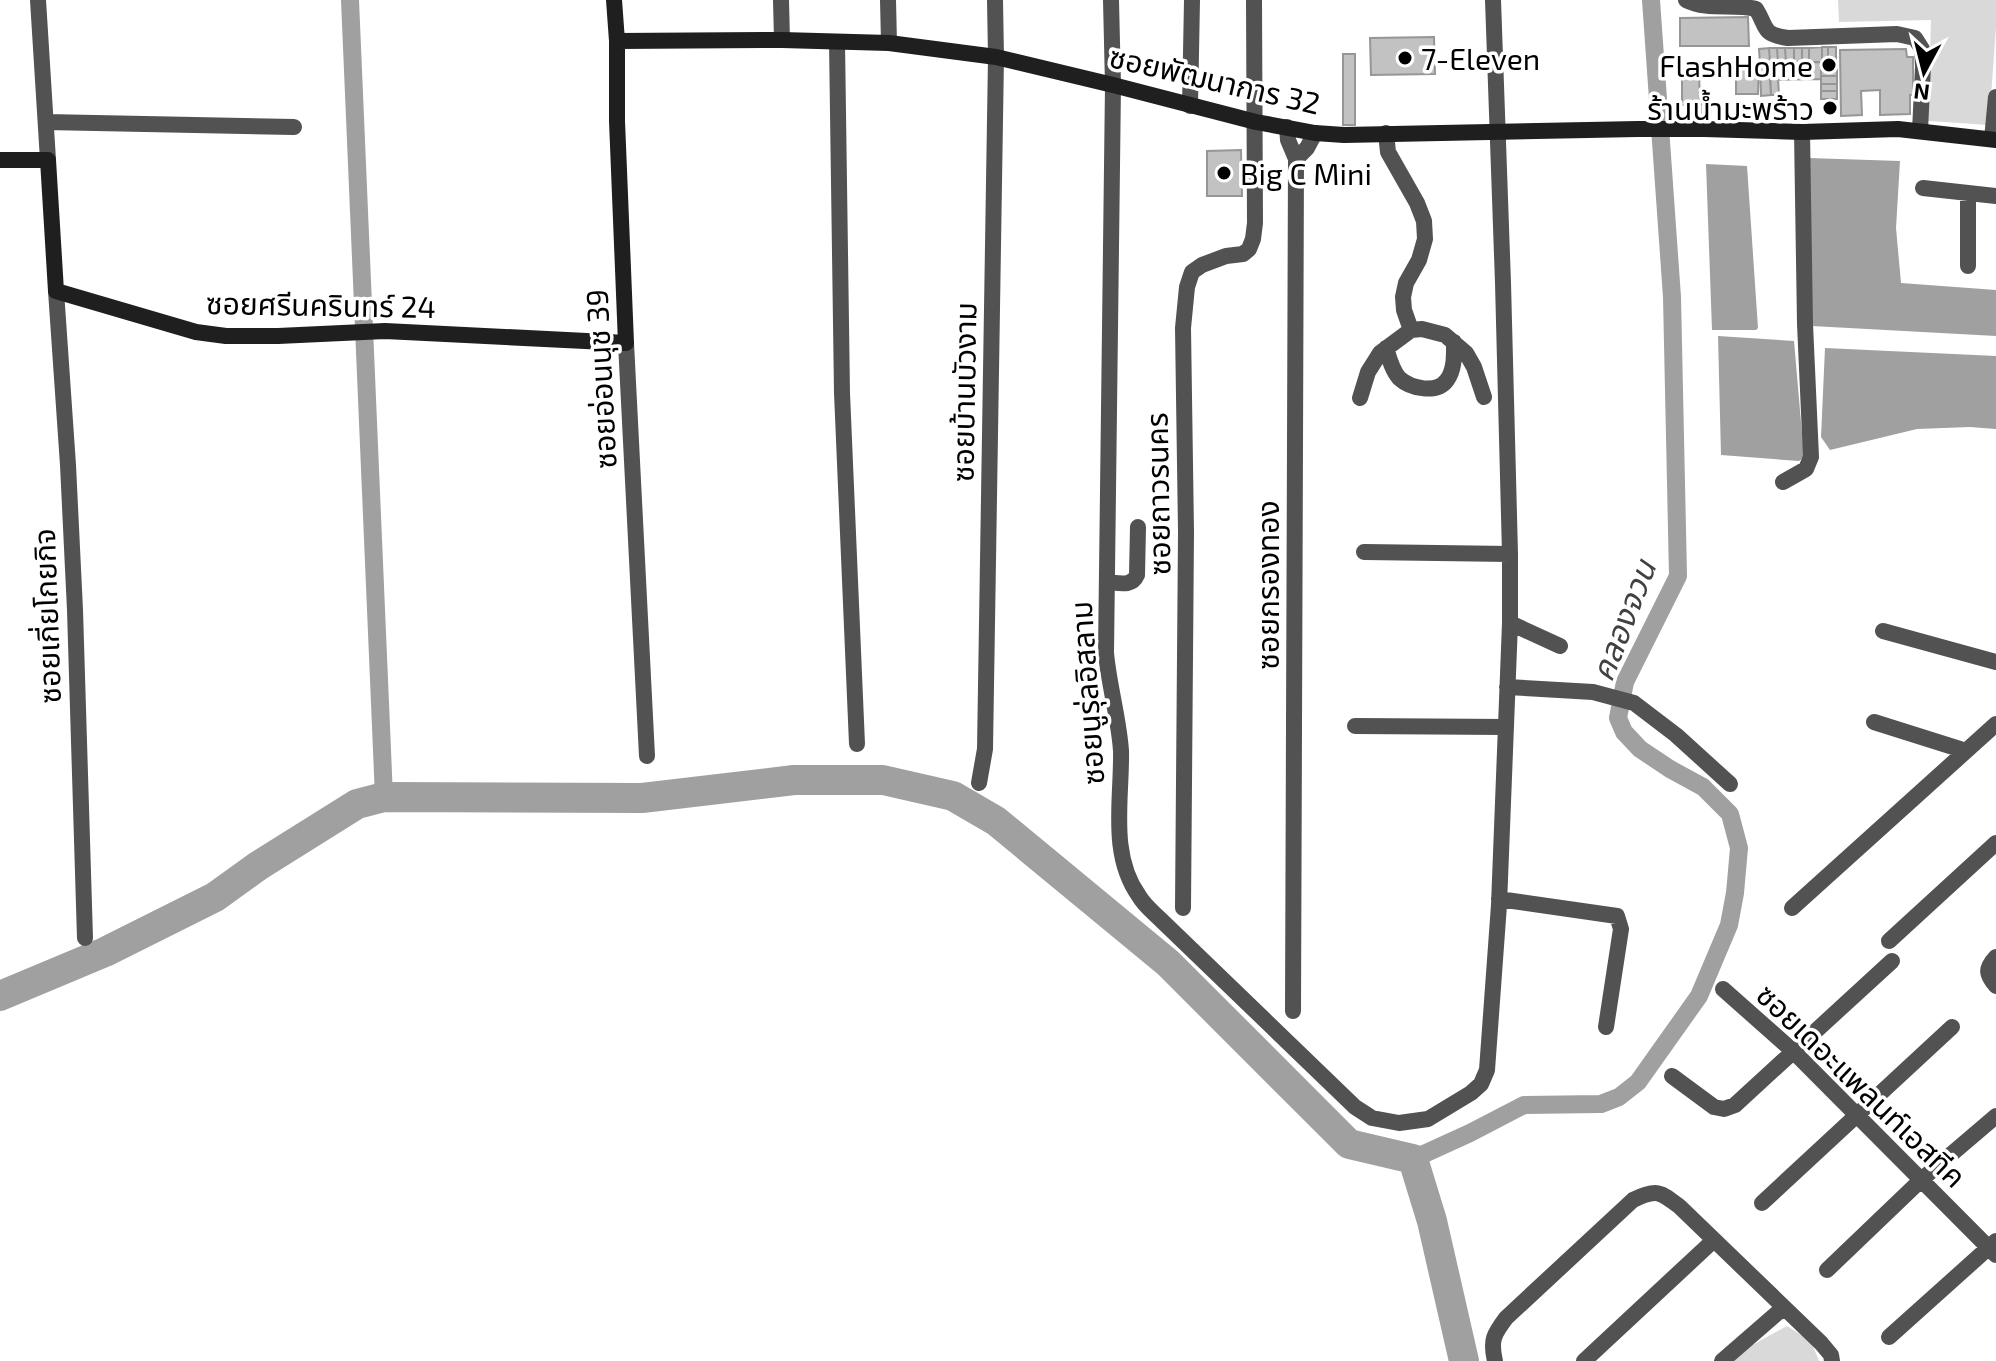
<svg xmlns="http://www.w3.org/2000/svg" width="1996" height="1361" viewBox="0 0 1996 1361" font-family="'Exo 2','Noto Sans Thai',sans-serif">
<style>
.green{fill:#d9d9d9}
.water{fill:#a0a0a0}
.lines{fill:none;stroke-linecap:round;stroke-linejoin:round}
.canal{stroke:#a0a0a0;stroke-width:18}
.river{stroke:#a0a0a0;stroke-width:30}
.building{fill:#c2c2c2;stroke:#969696;stroke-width:2}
.street{stroke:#525252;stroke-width:16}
.secondary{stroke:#1f1f1f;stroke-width:16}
.poi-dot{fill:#000;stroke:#fff;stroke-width:3}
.labels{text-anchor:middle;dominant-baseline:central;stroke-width:7;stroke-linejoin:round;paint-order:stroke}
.poi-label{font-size:30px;fill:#000;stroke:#fff;text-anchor:start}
.street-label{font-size:30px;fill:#000;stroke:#fff}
.water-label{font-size:32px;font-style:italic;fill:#414141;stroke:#fff}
</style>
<rect width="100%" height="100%" fill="#fff"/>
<path class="green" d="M 1838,0 L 1996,0 L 1996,27 L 1989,125 L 1928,121 L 1931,20 L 1839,22 Z
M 1787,1326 L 1811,1341 L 1819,1361 L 1734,1361 L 1747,1348 Z"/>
<path class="water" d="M 1809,158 L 1900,161 L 1896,228 L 1901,283 L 1996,290 L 1996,336 L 1812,326 Z
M 1706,164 L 1747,166 L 1758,328 L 1756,330 L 1712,330 Z
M 1718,336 L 1794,341 L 1804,457 L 1799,461 L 1721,455 Z
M 1825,348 L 1996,356 L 1996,429 L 1970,427 L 1917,429 L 1830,450 L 1821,437 Z"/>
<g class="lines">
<path class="canal" d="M 350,0 L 384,797
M 1413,1159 L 1470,1133 L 1524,1105 L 1601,1104 L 1619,1097 L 1638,1082 L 1699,996 L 1729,925 L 1735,893 L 1739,848 L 1730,814 L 1703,787 L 1670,769 L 1640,749 L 1624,732 L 1618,718 L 1625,682 L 1678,576 L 1672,297 L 1651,0"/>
<path class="river" d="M 0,996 L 105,952 L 215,897 L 258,866 L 357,804 L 384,797 L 642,798 L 794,780 L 883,780 L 953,796 L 996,821 L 1168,963 L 1349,1144 L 1413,1159 L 1432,1221 L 1464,1361"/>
</g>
<path class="building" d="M 1748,17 L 1749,46 L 1680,46 L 1680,18 Z
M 1434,37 L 1435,74 L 1371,75 L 1370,38 Z
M 1822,47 L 1828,47 L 1828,62 L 1822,62 Z
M 1822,47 L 1822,62 L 1809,62 L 1809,48 Z
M 1828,47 L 1836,47 L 1836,62 L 1828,62 Z
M 1769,48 L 1770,63 L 1760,64 L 1759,49 Z
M 1769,48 L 1777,48 L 1778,63 L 1770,63 Z
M 1777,48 L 1785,48 L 1786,63 L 1778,63 Z
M 1785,48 L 1794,48 L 1794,62 L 1786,63 Z
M 1794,48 L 1802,48 L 1802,62 L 1794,62 Z
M 1802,48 L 1809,48 L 1809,62 L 1802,62 Z
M 1906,49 L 1907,57 L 1913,57 L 1913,95 L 1910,95 L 1910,114 L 1880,115 L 1880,90 L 1861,91 L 1862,115 L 1841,116 L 1840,50 Z
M 1343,54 L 1355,54 L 1355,125 L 1343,125 Z
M 1821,62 L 1836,62 L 1837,69 L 1821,69 Z
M 1821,62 L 1821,79 L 1770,80 L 1770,63 Z
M 1770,63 L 1771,95 L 1761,96 L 1760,64 Z
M 1736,64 L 1759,64 L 1758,94 L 1736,94 Z
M 1682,69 L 1699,69 L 1700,105 L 1682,105 Z
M 1821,69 L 1837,69 L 1837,76 L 1821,76 Z
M 1821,76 L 1837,76 L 1837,84 L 1821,84 Z
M 1778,79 L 1779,95 L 1771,95 L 1770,80 Z
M 1821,84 L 1837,84 L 1837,91 L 1821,91 Z
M 1821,91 L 1837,91 L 1837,99 L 1821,99 Z
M 1690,103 L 1711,104 L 1710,120 L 1690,119 Z
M 1241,150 L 1242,196 L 1207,196 L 1207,151 Z"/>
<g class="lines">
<path class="street" d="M 38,0 L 48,160
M 781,0 L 782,40
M 888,0 L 889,43
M 1111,0 L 1113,85 L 1106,653 C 1109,686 1119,719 1121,751 C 1122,799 1109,854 1139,896 C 1144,905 1153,912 1160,919 L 1355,1107 L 1372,1118 L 1399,1123 L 1428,1119 L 1471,1093 L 1481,1084 L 1487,1070 L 1499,905 L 1510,623 L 1510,554 L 1503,283 L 1493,0
M 1686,0 C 1708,11 1733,3 1756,9 C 1768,28 1761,34 1788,38 L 1897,34 L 1915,38 L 1922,49 L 1923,66 L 1920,131
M 837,42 L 842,393 L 857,744
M 1190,106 L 1192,0
M 46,122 L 294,127
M 1287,127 L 1288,140 L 1296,159 L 1293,1011
M 1386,133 L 1388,152 L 1417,203 L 1424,221 L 1425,239 L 1419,260 L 1406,283 L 1403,297 L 1404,310 L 1411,330
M 1992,139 L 1996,97
M 1296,159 L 1307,148 L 1315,133
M 1923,188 L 1996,196
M 1968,266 L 1968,193
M 56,291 L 68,465 L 75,610 L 85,938
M 626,343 L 647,756
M 1386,348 C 1389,358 1392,370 1399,378 C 1411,389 1437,394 1447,380 C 1455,369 1454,354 1454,342
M 1360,398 L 1368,372 L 1380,353 L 1411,330 L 1422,329 L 1445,335 L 1466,353 L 1474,367 L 1484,397
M 1783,482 L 1806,469 L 1811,457 L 1805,324 L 1802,132
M 1364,552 L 1510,554
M 1107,582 C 1119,583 1132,587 1137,575 L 1138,527
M 1510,623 L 1560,646
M 1883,631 L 1996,662
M 1507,687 L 1593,692 L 1634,703 L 1676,735 L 1730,784
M 1874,722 L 1966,751
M 1355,726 L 1506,727
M 979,783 L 985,749 L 996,57 L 995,0
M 1499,899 L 1617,916 L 1621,929 L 1606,1027
M 1183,908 L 1186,532 L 1183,328 L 1187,287 L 1192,272 L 1202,265 L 1226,256 L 1243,254 L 1249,249 L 1253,239 L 1255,223 L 1254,0
M 1792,908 L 1996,724
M 1889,941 L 1996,843
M 1996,957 C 1985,969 1986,974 1996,986
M 1723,989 L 1793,1051 L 1996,1255
M 1672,1076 L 1714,1107 L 1724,1109 L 1735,1105 L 1892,961
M 1762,1203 L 1952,1027
M 1827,1270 L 1921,1180 L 1996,1116
M 1889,1337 L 1996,1241
M 1495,1361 C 1490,1340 1494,1334 1506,1318 L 1633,1200 C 1657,1188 1661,1192 1680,1207 L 1821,1343 L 1831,1355 L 1832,1361
M 1584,1361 L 1714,1240
M 1722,1361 L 1783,1308"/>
<path class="secondary" d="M 617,41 L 782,40 L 889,43 L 996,57 L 1113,85 L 1256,122 L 1315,133 L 1344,135 L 1638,129 L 1704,129 L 1802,132 L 1898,129 L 1996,140
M 0,160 L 48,160 L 56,291 L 196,332 L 226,336 L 278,336 L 385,331 L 626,343 L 617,121 L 617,41 L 614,0"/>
</g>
<g class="poi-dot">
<circle cx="1405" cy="58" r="8"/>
<circle cx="1829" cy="65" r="8"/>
<circle cx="1830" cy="108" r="8"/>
<circle cx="1224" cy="173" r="8"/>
</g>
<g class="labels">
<g class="poi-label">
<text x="1421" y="58">7-Eleven</text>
<text x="1813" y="65" text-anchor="end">FlashHome</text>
<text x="1814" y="108" text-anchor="end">ร้านน้ำมะพร้าว</text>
<text x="1240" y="173">Big C Mini</text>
</g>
<g class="street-label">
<text transform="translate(1215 79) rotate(13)">ซอยพัฒนาการ 32</text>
<text transform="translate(321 304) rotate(1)">ซอยศรีนครินทร์ 24</text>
<text transform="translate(600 379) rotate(-93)">ซอยอ่อนนุช 39</text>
<text transform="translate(963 392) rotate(-89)">ซอยบ้านบัวงาม</text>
<text transform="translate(1157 494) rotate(-91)">ซอยถาวรนคร</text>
<text transform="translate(1267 585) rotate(-90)">ซอยกรองทอง</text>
<text transform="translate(46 616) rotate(-92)">ซอยเกี่ยโกยกิจ</text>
<text transform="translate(1086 693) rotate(-94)">ซอยนูรุ่ลอิสลาม</text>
<text transform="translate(1862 1085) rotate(44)">ซอยเดอะแพลนท์เอสทีค</text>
</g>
<g class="water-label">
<text transform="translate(1622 620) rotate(-69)">คลองจวน</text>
</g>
</g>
<g transform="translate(1924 72) rotate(187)" stroke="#ffffff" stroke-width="6" paint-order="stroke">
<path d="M0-6L14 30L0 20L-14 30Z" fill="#000000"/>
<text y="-12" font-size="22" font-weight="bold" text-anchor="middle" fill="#000000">N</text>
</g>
</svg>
